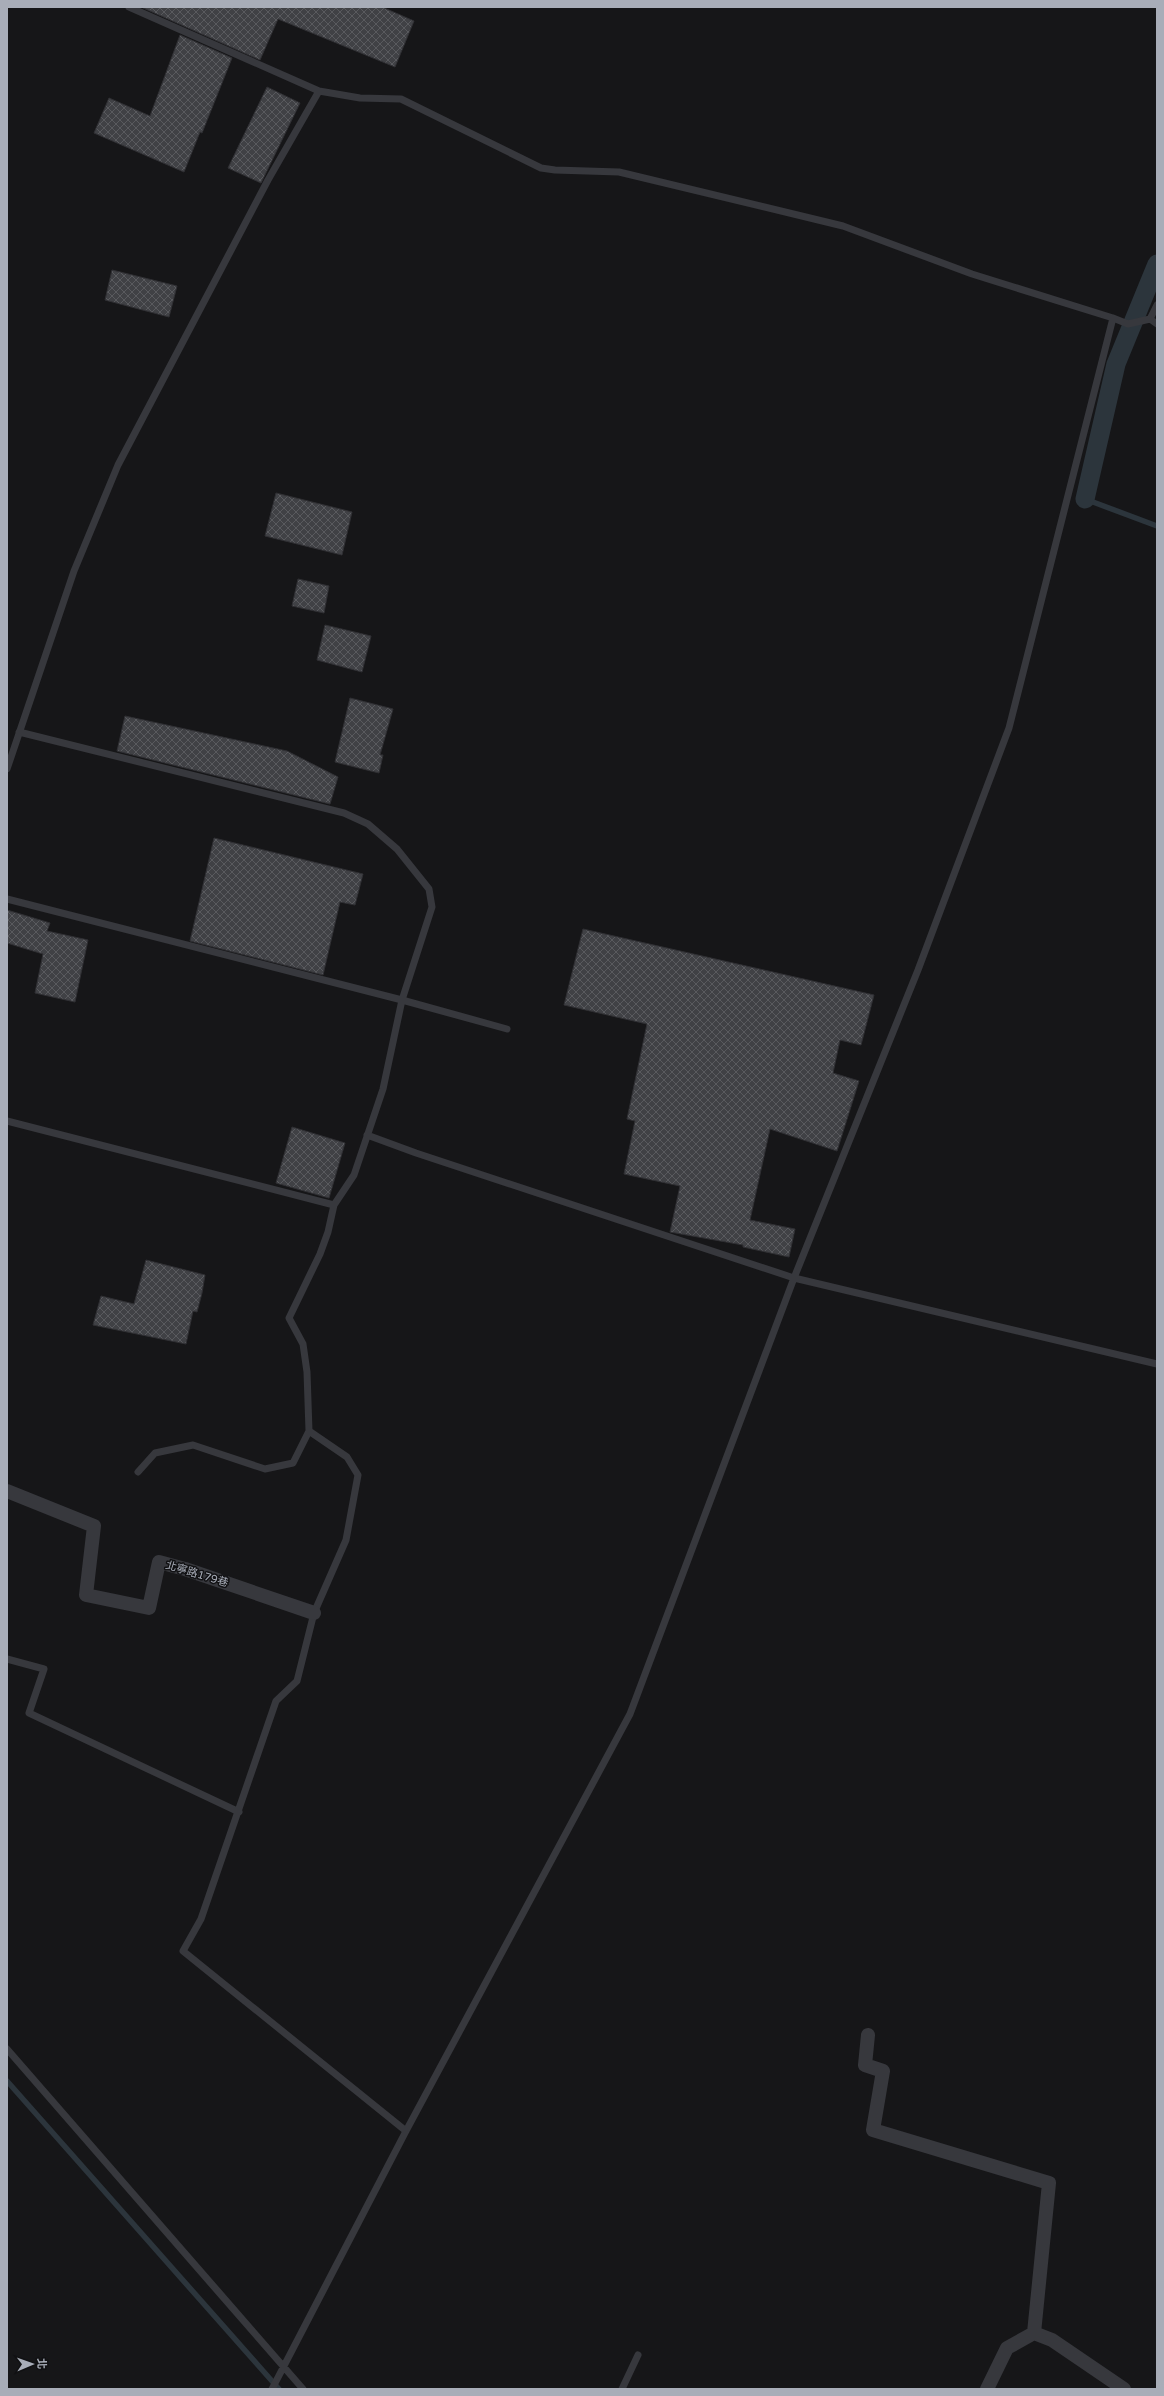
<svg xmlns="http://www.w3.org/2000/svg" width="1164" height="2396" viewBox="0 0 1164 2396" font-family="'Varela Round','Noto Sans TC',sans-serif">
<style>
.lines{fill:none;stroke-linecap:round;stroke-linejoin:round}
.stream{stroke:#2c353c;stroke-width:5.5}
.canal{stroke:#2c353c;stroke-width:19}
.building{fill:url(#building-cross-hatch);stroke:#303034}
.lane{stroke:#37383d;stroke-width:7}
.street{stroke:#37383d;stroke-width:14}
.labels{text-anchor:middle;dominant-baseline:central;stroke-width:3;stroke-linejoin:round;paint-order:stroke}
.street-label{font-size:11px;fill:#a8adb8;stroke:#111113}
</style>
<defs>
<pattern id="building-cross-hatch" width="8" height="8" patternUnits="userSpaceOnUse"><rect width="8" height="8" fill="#404145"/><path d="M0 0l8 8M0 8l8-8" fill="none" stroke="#595a5e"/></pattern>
</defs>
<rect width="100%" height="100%" fill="#161618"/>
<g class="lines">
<path class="stream" d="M 1085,499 L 1157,526
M 7,2081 L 279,2389"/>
<path class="canal" d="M 1085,499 L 1116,364 L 1157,264"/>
</g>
<path class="building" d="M 141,7 L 382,7 L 414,21 L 395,67 L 278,19 L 260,60 Z
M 180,35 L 232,58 L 202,133 L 200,132 L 184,172 L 94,133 L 109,98 L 150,116 Z
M 267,87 L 300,103 L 261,183 L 228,168 Z
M 112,270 L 177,286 L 169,317 L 105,300 Z
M 276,493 L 352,512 L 342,555 L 265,536 Z
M 298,579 L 329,586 L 324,613 L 292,606 Z
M 325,625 L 371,636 L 362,672 L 317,660 Z
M 350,698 L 393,709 L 380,755 L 383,755 L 379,773 L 335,762 Z
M 125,716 L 287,751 L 338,777 L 330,804 L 117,751 Z
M 214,838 L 363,874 L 355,905 L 340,902 L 323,975 L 190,941 Z
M 7,910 L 50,923 L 47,931 L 88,940 L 75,1002 L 35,993 L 43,954 L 7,943 Z
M 583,929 L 874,995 L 861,1045 L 840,1040 L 833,1073 L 859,1081 L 837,1151 L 770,1129 L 750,1220 L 795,1229 L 789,1257 L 743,1247 L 743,1245 L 670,1232 L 680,1186 L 624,1174 L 635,1121 L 627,1119 L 647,1024 L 564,1005 Z
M 292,1127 L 345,1143 L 329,1198 L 276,1183 Z
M 146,1260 L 205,1275 L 202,1293 L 197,1312 L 193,1311 L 186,1344 L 93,1325 L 101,1296 L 134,1304 Z"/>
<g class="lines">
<path class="lane" d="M 129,7 L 319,91
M 1150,319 L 1157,324
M 19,732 L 344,813 L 368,824 L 397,849 L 429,889 L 432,907 L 402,1000 L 383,1089 L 354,1175 L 334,1205 L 328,1232 L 320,1254 L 289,1318 L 303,1344 L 307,1372 L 309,1431 L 293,1463 L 265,1469 L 193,1445 L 155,1453 L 138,1472
M 7,769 L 74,571 L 118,465 L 268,180 L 319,91 L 360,98 L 401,99 L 541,168 L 555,170 L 619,172 L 843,226 L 972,274 L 1113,318
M 7,899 L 402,1000 L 507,1029
M 7,1121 L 334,1205
M 367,1135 L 416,1153 L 794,1278 L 1157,1364
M 309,1431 L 347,1457 L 358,1475 L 346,1540 L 314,1613 L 297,1681 L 276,1701 L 201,1919 L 183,1951 L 406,2131
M 7,1659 L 44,1669 L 29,1713 L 239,1812
M 7,2049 L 303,2389
M 272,2389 L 406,2131 L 630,1714 L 794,1278 L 918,970 L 1009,728 L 1113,318 L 1128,324 L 1150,319 L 1157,305
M 622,2389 L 638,2355"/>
<path class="street" d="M 7,1491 L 94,1526 L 86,1595 L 149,1608 L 159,1562 L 185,1569 L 314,1613
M 868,2035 L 865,2065 L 883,2071 L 873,2130 L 1049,2183 L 1034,2333
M 987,2389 L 1007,2348 L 1034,2333 L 1052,2340 L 1124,2389"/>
</g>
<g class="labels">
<g class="street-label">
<text transform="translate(197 1574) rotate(17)">北寧路179巷</text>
</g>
</g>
<rect width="1164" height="2396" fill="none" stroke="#a8adb8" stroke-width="16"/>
<g transform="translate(32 2364) rotate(88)" stroke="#111113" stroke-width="3" paint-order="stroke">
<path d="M0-3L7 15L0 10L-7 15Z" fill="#a8adb8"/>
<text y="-6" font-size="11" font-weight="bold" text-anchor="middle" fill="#a8adb8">北</text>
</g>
</svg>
